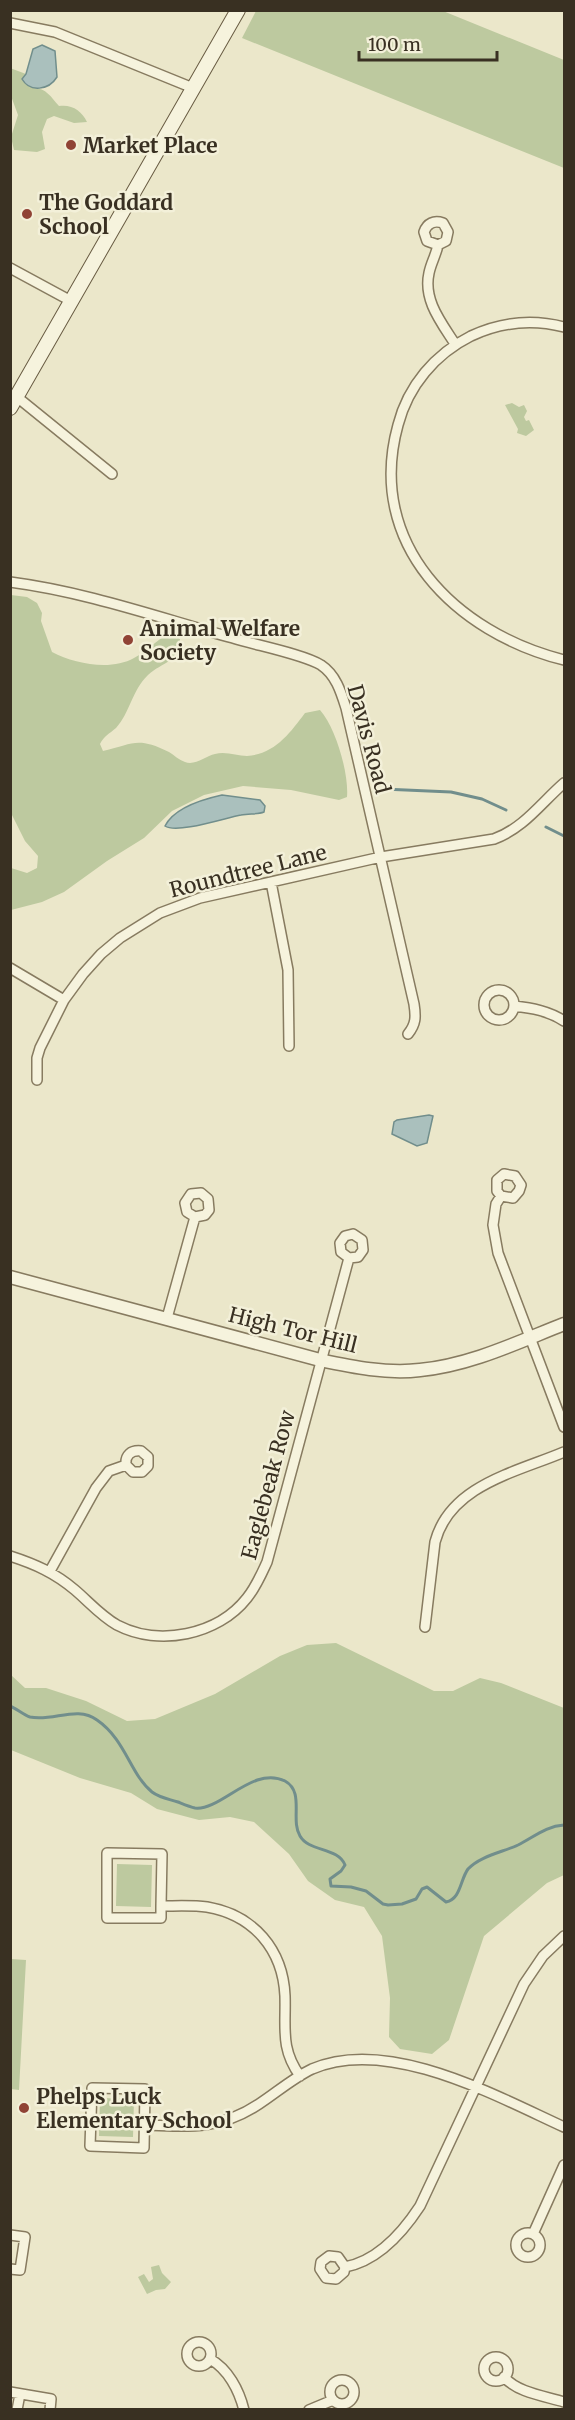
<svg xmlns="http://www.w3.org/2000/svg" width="575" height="2420" viewBox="0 0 575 2420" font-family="Merriweather,serif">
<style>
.green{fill:#bdc99f}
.water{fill:#aac0bd;stroke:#718e8c;stroke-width:1.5}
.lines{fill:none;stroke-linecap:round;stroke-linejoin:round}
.stream{stroke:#718e8c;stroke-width:3}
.minor-casing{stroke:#877b60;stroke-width:12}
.tertiary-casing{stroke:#877b60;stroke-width:15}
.secondary-casing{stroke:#695c43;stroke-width:16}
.minor{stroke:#f6f3dd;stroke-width:9}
.tertiary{stroke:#f6f3dd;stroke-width:12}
.secondary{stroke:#f6f3dd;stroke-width:14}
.poi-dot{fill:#904335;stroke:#f3f0d9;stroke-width:2}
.labels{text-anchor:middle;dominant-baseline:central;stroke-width:5;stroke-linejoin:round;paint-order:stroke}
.poi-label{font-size:21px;font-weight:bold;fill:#393022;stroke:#f3f0d9;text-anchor:start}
.street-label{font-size:21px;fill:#393022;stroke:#f3f0d9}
</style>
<rect width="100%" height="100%" fill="#ebe7ca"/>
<path class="green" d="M 256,11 L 443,11 L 564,60 L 564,168 L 242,38 Z
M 10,68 L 26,74 L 34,88 C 46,88 51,97 59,106 C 72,104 82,111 87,122 L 74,123 L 54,116 L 47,119 L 42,132 L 45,149 L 37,152 L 14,150 L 11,137 L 18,115 L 11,96 Z
M 512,403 L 519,407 L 524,405 L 527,411 L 524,417 L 526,421 L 529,420 L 534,430 L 526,436 L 517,433 L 518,429 L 505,405 Z
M 11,595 L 27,597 L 37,603 L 42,613 L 41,621 L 52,652 C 75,664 111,671 134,658 C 147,651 156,640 169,634 L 180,639 C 180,662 162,662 148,675 C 132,690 130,713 116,728 C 109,734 104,736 100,744 L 103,751 C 133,744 137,736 169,752 C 174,755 179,760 185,762 C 195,766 206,756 215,754 C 226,751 237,756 247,756 C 275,754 290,733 305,713 L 320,710 C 336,728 349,774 347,797 L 339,800 L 291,790 L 243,786 L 204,795 L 172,811 L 144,838 L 107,861 L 64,892 L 42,902 L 11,910 L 11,868 L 27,873 L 37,868 L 38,856 L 25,841 L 11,813 Z
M 10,1625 L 11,1675 L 25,1688 L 46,1688 L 86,1701 L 127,1721 L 155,1719 L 215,1694 L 280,1656 L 307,1645 L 336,1643 L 434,1691 L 453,1691 L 480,1678 L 501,1683 L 564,1708 L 564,1875 L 547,1883 L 484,1936 L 449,2040 L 432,2054 L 400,2049 L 389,2037 L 390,1998 L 382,1936 L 364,1907 L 335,1900 L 308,1881 L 289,1854 L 254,1822 L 230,1817 L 199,1820 L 157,1809 L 131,1793 L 80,1778 L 11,1750 Z
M 117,1864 L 152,1865 L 151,1907 L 116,1906 Z
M 11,1959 L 26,1960 L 19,2090 L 11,2089 Z
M 100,2098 L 134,2099 L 133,2137 L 99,2136 Z
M 159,2265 L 162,2273 L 171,2282 L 165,2289 L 156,2290 L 147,2294 L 138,2277 L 144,2274 L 149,2282 L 153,2279 L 151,2267 Z"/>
<path class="water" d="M 42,45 L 55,51 L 57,77 C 49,90 30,93 22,79 L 26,74 L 33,49 Z
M 222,795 L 260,800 L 265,806 L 264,812 C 257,815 249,813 241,815 C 225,818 177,834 165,826 C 174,808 204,799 222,795 Z
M 429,1115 L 433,1116 L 427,1143 L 417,1146 L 392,1134 L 394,1122 L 397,1120 Z"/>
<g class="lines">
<path class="stream" d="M 383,789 L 451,792 L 482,799 L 506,810
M 546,827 L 564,836
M 10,1706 C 17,1709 24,1715 30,1717 C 53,1722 77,1705 97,1720 C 126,1740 130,1774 152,1792 C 160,1798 169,1799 178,1802 C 183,1804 190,1807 195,1808 C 221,1811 253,1765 285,1781 C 305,1792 290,1820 300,1836 C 309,1852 338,1847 345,1865 L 341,1871 L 330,1879 L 331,1886 L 351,1887 L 366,1891 L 383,1904 L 388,1905 L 402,1904 L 416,1899 L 422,1889 L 427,1887 L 446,1902 C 461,1899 460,1880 468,1869 C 480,1856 503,1852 518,1845 C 534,1837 546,1826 564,1825"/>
<g class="minor-casing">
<path id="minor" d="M 10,23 L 55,32 L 193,88
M 438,245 L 446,241 L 448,232 L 443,223 C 434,220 427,223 424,232 L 427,241 L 438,245 C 436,255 431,263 429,273 C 423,300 441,322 455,344
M 10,268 L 71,301
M 564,327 C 533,319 501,322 471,336 C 435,354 408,386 398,425 C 365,544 456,633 564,660
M 17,397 L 112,474
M 10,582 C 87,592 160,618 233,638 C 255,645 303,654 321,665 C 336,675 341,692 346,708 L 414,1004 C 416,1017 416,1024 408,1034
M 271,882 L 288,970 L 289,1046
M 10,968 L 64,1000
M484 1005a15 15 0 1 1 30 0a15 15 0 1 1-30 0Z
M 514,1006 C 532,1008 549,1011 564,1021
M 37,1080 L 37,1058 L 40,1048 L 64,1000 L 83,974 L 101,954 L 120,938 L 160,913 L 200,898 L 381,857 L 494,839 C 524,828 541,803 564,783
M 501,1196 L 513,1198 L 519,1191 L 521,1185 L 515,1176 L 504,1174 L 497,1180 L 497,1191 L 501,1196 L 496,1204 L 493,1225 L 498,1253 L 564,1427
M 167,1318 L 195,1217 L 187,1212 L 185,1203 L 191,1194 L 201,1193 L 208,1199 L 209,1210 L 205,1215 L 195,1217
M 10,1556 C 35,1564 55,1573 75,1590 C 88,1601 101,1616 117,1625 C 159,1647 218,1635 247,1598 C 256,1587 261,1575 267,1562 L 349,1258 L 341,1252 L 340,1243 L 345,1236 L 353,1234 L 362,1240 L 363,1250 L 358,1257 L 349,1258
M 50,1571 L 96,1488 L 109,1471 L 126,1465 C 125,1455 131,1450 141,1451 L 148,1457 L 148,1466 L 142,1472 L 133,1472 L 126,1465
M 425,1627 L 435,1542 C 450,1485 517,1472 564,1452
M 161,1906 L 162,1854 L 107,1853 L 107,1918 L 161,1918 L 161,1906 C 176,1906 193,1905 207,1907 C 254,1915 283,1950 285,1996 C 286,2028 280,2048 300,2076
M 92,2088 L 145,2089 L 144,2148 L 90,2146 Z
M 145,2125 C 189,2127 220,2130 259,2104 C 276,2093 293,2078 312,2069 C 388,2036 496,2096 564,2127
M516 2245a12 12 0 1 1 24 0a12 12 0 1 1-24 0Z
M 533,2234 L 564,2165
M 10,2235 L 25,2237 L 20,2270 L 10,2269
M 345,2267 L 338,2257 L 329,2256 L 321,2262 L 320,2269 L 326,2278 L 336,2279 L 344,2272 L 345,2267 C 377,2261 403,2232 420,2206 L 524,1984 L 543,1956 L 564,1936
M187 2354a12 12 0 1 1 24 0a12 12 0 1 1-24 0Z
M484 2369a12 12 0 1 1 24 0a12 12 0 1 1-24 0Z
M 210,2359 C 228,2369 239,2390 244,2410
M 504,2377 C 518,2393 545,2396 564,2402
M330 2392a12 12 0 1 1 24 0a12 12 0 1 1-24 0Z
M 10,2392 L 51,2399 L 50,2410
M 17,2410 L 20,2394
M 309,2410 L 333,2400"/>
</g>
<g class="tertiary-casing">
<path id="tertiary" d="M 10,1277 L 320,1360 C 353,1367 387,1374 420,1370 C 471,1365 518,1342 564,1324"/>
</g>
<g class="secondary-casing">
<path id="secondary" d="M 10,408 L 238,10"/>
</g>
<use href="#minor" class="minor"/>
<use href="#tertiary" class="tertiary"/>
<use href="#secondary" class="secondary"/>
</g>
<g class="poi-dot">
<circle cx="71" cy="145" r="6"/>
<circle cx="27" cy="214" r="6"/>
<circle cx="128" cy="640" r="6"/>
<circle cx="24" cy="2108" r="6"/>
</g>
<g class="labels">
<g class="poi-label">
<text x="83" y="145">Market Place</text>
<text x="39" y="202">The Goddard<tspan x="39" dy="24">School</tspan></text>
<text x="140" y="628">Animal Welfare<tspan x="140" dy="24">Society</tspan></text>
<text x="36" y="2096">Phelps Luck<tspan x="36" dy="24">Elementary School</tspan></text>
</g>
<g class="street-label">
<text transform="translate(369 739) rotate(75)">Davis Road</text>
<text transform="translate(248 871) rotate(-14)">Roundtree Lane</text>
<text transform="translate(293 1330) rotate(14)">High Tor Hill</text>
<text transform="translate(268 1485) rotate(-75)">Eaglebeak Row</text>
</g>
</g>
<rect width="575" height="2420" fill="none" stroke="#393022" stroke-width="24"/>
<path d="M359 51v9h138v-9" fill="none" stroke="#393022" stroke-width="3"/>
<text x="368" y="51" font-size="18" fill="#393022" stroke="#f3f0d9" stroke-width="4.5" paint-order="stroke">100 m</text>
</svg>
